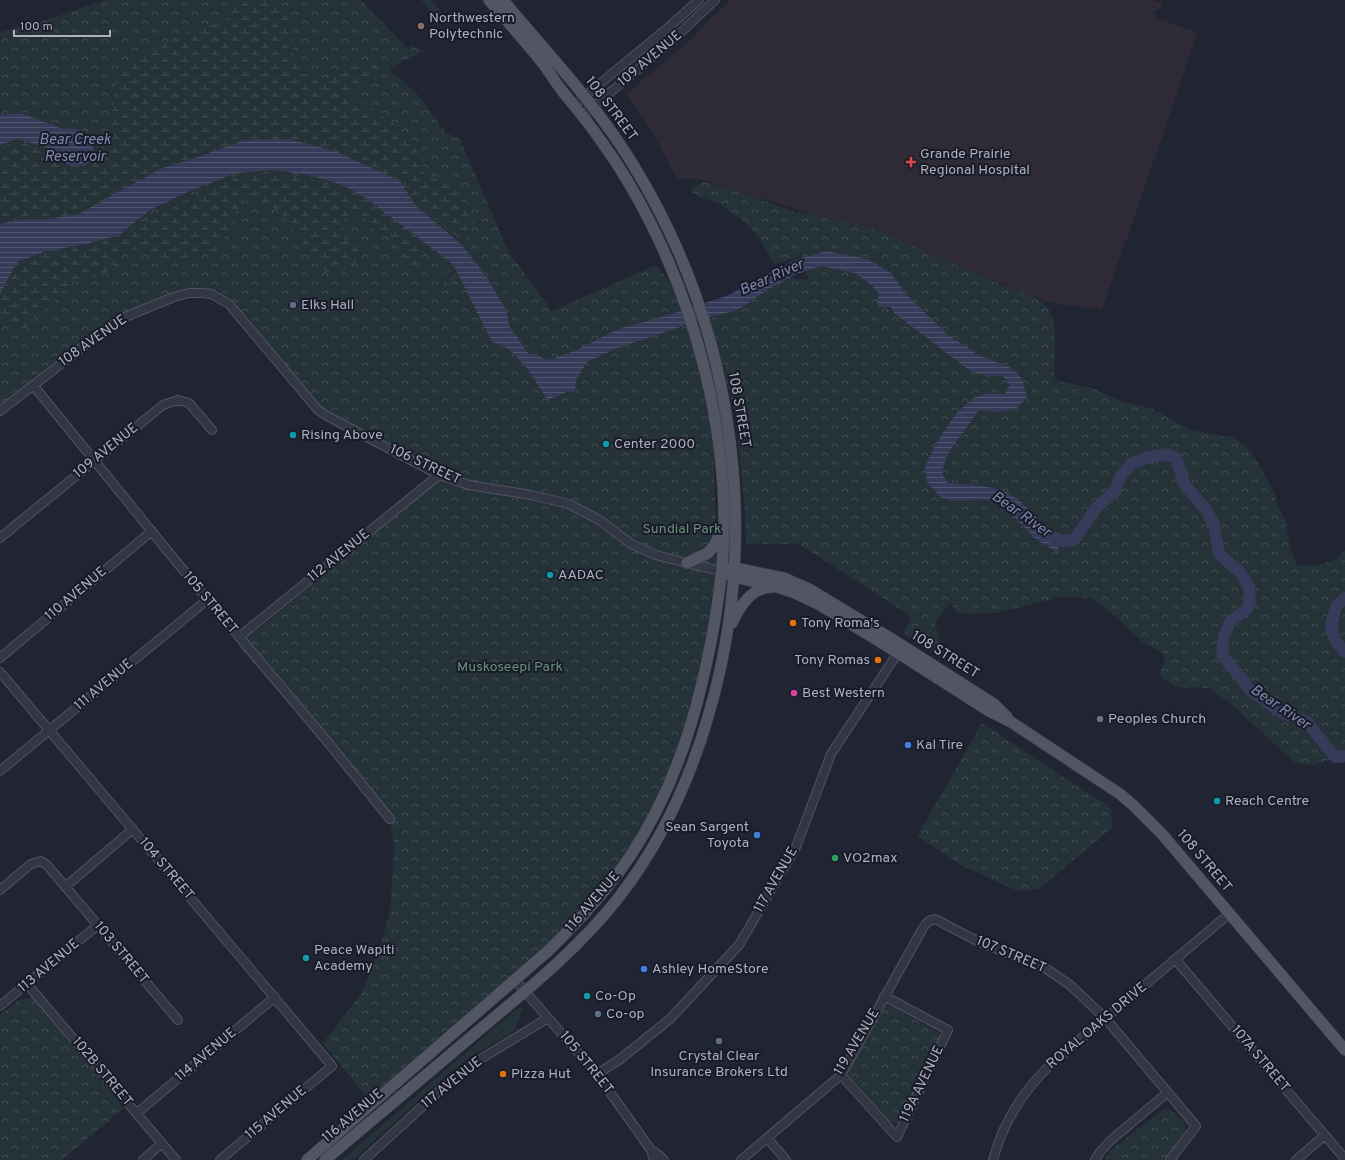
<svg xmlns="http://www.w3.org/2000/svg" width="1345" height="1160" viewBox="0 0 1345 1160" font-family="Overpass,sans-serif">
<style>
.medical{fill:#2f2b36}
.grass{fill:#253237}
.forest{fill:url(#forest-crowns)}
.wetland{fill:url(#wetland-marsh)}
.water{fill:url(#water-rules)}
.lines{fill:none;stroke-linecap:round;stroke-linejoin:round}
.river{stroke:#353b59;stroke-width:12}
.minor-casing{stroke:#515362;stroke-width:10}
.major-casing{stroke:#3d3f4d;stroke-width:12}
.minor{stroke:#333644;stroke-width:8}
.major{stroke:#515564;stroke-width:11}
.education-dot{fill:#8d6e63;stroke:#191c28;stroke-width:1.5}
.health-dot{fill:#e0444e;stroke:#191c28;stroke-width:1.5}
.service-dot{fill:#5c6f8a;stroke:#191c28;stroke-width:1.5}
.culture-dot{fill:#0f9aa8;stroke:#191c28;stroke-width:1.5}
.food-dot{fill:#e8710a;stroke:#191c28;stroke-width:1.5}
.hotel-dot{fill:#d1479c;stroke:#191c28;stroke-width:1.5}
.worship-dot{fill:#6b7280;stroke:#191c28;stroke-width:1.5}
.shop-dot{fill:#3f7fe0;stroke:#191c28;stroke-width:1.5}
.leisure-dot{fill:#2e9e5b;stroke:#191c28;stroke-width:1.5}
.labels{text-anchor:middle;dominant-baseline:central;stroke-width:4;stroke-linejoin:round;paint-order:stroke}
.poi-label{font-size:14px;fill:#adb0c1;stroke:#191c28;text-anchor:start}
.street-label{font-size:14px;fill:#adb0c1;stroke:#191c28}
.park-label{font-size:14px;fill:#678f7a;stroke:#191c28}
.water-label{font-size:15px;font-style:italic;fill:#7f87ad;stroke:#191c28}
</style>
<defs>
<pattern id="forest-crowns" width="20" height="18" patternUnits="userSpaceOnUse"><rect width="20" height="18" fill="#253237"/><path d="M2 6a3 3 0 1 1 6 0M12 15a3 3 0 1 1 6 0" fill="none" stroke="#424d52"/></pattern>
<pattern id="wetland-marsh" width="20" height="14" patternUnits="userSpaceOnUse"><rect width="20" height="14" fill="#253237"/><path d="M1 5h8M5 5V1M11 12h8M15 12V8" fill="none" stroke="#424d52"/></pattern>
<pattern id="water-rules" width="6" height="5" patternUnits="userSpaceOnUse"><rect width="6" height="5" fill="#353b59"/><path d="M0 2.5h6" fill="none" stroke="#50556f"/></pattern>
</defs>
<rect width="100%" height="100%" fill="#202433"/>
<path class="medical" d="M 730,0 L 1153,0 L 1162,3 L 1160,9 L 1155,11 L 1157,18 L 1198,33 L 1102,310 L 1047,302 L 890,239 L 702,180 L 676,178 L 660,146 L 645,121 L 626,94 L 688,42 Z"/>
<path class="grass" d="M 421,0 L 431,0 C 437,7 446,13 442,23 L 439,22 Z
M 522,1007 L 523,1009 L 514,1031 L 473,1055 L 447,1075 L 353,1160 L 342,1160 L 516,1009 Z"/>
<path class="forest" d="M 105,0 L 361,0 L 407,48 L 412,45 C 416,49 419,50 425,50 L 389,69 L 419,96 L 446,133 L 460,139 L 508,251 L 552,311 L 656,265 L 671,284 L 692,341 L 698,363 L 711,426 L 714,460 L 718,592 L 677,765 L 617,874 L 515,980 L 368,1099 L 323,1043 L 361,994 L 382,941 L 390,911 L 394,847 L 390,819 L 238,646 L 449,472 L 347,433 L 330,423 L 280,370 L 234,310 L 201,294 L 179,299 L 110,324 L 0,411 L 0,32 L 46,20 Z
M 704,182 L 734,190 L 795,212 L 814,215 L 856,224 L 882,232 L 1004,286 L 1027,293 L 1039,300 L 1048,308 L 1054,322 L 1055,342 L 1054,375 L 1056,380 L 1095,389 L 1120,401 L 1153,409 L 1190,430 L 1234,438 L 1244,445 L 1256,459 L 1275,494 L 1277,505 L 1286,521 L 1290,550 L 1298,566 L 1318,565 L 1337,559 L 1341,553 L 1345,550 L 1345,759 L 1329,760 L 1313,765 L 1295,763 L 1231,704 L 1209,688 L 1174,687 L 1163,678 L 1159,672 L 1165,660 L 1162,652 L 1144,643 L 1110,612 L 1091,598 L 1061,597 L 997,613 L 957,614 L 950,602 L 935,623 L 946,661 L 914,641 L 904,632 L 910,621 L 910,616 L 799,544 L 746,544 L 745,511 L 735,414 L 722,362 L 706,310 L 774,276 L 809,280 L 802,256 L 774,264 C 768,254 761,238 752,230 C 743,220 732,213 721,205 C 713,199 690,198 691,188 Z
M 982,723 L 1111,808 L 1112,828 L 1039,889 L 1018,891 L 961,865 L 917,836 Z
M 32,997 L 124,1108 L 62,1160 L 0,1160 L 0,1015 L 19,1000 Z
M 889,1005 L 941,1034 L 899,1124 L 888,1122 L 845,1071 L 882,1007 Z
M 1165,1108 C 1175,1112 1184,1119 1186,1130 L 1164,1160 L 1104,1160 L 1111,1150 Z"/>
<path class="wetland" d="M 241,0 L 274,0 L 290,18 L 293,53 L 300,71 L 313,79 L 332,81 L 341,66 L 361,64 L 381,69 L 380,78 L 364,81 L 349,94 L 396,125 L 419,147 L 425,176 L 442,181 L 459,188 L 475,225 L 463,241 L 387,184 L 284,146 L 81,223 L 0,233 L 0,148 L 4,149 L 15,132 L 60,143 L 101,160 L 112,113 L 117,76 L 134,58 L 197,28 L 225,20 Z
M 267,172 L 298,176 L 366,195 L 460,269 L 457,272 L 450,286 L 444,284 L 442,275 L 448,270 L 435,258 L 423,253 L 416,268 L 407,265 L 401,242 L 381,235 L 362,216 L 344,217 L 343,237 L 363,249 L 357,262 L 330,277 L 308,250 L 285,217 L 265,201 L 245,197 L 233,217 L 238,232 L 226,234 L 219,250 L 158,263 L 141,249 L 118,252 L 112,269 L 93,278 L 74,280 L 46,308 L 23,329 L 0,320 L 0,284 L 17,273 L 13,257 L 86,239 L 130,231 L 205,190 L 233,177 Z"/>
<path class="water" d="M 21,113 L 60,128 L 79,129 L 91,142 L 96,155 L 85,166 L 67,165 L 55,150 L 18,139 L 0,145 L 0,115 Z
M 288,139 L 335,151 L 400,181 L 415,205 L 462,245 L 487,278 L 507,311 L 509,326 L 528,353 L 549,360 L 577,350 L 616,330 L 678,312 L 729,295 L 759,278 L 797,259 L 827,251 L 867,259 L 891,273 L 906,294 L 947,334 L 977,354 L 1011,368 L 1022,379 L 1027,397 L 1016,409 L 1000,412 L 979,410 L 947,455 L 942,473 L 948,483 L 975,485 L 1003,490 L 1021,502 L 1043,526 L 1059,536 L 1058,553 L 1036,539 L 1011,514 L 995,501 L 980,499 L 957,501 L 941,498 L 927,482 L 925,466 L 936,443 L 955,415 L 973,398 L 987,393 L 1005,394 L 1010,384 L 1001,375 L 988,377 L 969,370 L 894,313 L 891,307 L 879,307 L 877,300 L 880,295 L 870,284 L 855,273 L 821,266 L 797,274 L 767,290 L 738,310 L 713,316 L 615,349 L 587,362 L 576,380 L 575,391 L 566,392 L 548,400 C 533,379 519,348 492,342 L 453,264 L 367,199 L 343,185 L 308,175 L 274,170 L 236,173 L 192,190 L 150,210 L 119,235 L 82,245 L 46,251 L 17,262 L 0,294 L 0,224 L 17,220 L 49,219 L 79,214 L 160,169 L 201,156 L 244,140 Z"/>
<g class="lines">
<path class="river" d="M 1044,533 L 1047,535 L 1063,541 L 1074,540 L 1096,508 L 1115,491 L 1120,477 L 1132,463 L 1146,458 L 1167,454 L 1176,458 L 1185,485 L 1207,511 L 1214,525 L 1219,554 L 1240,572 L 1249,587 L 1250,602 L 1247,609 L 1230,622 L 1224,636 L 1222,655 L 1243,680 L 1250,690 L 1282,713 L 1307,722 L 1335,757 L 1345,756
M 1345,598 L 1336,606 L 1331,627 L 1336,642 L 1345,652"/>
<g class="minor-casing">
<path id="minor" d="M 574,105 L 670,26 L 699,0
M 582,116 L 675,38 L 715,0
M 33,385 L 179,565 L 326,740 L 390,819
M 0,411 L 110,326 L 125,317 L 174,297 L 189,293 L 202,293 L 211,294 L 229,304 L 318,410 L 329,417 L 439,475 L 469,485 L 531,495 L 569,504 L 601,521 L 631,544 L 656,555 L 687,563 L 721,571
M 0,538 L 163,405 L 178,400 L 189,403 L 212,430
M 239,637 L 439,475
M 0,658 L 152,531
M 0,672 L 332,1066 L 220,1160
M 0,771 L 208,599
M 65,887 L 133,829
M 0,890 L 31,864 L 41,861 L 47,865 L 178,1020
M 1175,959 L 1345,1159
M 515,980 L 597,1074 L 651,1150 L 654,1160
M 27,984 L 176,1160
M 0,1006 L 98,925
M 597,1074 L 619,1060 L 670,1019 L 739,945 L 796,847 L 831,754 L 901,648
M 841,1075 L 897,1137 L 948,1030 L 884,996
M 137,1113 L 275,997
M 767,1138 L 786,1160
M 651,1150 L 660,1156 L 664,1160
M 143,1160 L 162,1143
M 364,1160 L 449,1082 L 474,1063 L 548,1018
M 741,1160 L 841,1075 L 923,928 C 926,923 929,920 935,919 L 977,941 L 1045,968 L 1070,985 L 1106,1019 L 1196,1126 L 1170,1160
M 993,1160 C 1003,1121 1024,1090 1052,1063 L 1229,914
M 1095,1160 L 1100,1152 L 1110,1141 L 1167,1093
M 1296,1160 L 1325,1135"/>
</g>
<g class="major-casing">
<path id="major" d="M 687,563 L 708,553 L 713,547 L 722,532
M 728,569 L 735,568 L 784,578 L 809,589 L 895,641 L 994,704 L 1007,717
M 728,574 L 734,577 L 777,587 L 795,593 L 820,605 L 898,653 L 989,711 L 1011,722 L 1120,794 L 1133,805 L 1162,834 L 1345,1050
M 732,623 C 740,606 751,588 772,587
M 307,1160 L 547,952 C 578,922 607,891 631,855 C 665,803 688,743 702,683 C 714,633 723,581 724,529 C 725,424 697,314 649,220 C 635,192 618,164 599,138 C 588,122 575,107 563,92 C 555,82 549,71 541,61 C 524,40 506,20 489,0
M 325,1160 C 378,1115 431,1071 484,1026 C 532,986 581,946 619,897 C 661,843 689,782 708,717 C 763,531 734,328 632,163 C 596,104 547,53 503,0"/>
</g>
<use href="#minor" class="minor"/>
<use href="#major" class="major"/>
</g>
<circle class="education-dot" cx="421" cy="26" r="4"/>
<path class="health-dot" d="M909 156h4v4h4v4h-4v4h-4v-4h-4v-4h4z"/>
<g class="service-dot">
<circle cx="293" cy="305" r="4"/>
<circle cx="598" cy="1014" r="4"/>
<circle cx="719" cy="1041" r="4"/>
</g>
<g class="culture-dot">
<circle cx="293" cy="435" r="4"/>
<circle cx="606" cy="444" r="4"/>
<circle cx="550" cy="575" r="4"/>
<circle cx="1217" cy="801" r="4"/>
<circle cx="306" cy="958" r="4"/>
<circle cx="587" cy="996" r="4"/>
</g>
<g class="food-dot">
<circle cx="793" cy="623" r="4"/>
<circle cx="878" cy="660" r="4"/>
<circle cx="503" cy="1074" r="4"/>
</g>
<circle class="hotel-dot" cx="794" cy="693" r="4"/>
<circle class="worship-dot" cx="1100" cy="719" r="4"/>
<g class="shop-dot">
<circle cx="908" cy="745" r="4"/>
<circle cx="757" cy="835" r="4"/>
<circle cx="644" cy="969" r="4"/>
</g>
<circle class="leisure-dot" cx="835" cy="858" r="4"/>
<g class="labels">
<g class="poi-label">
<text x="429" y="18">Northwestern<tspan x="429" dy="16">Polytechnic</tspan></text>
<text x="920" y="154">Grande Prairie<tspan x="920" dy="16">Regional Hospital</tspan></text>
<text x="301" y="305">Elks Hall</text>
<text x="301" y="435">Rising Above</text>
<text x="614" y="444">Center 2000</text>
<text x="558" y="575">AADAC</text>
<text x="801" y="623">Tony Roma's</text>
<text x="870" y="660" text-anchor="end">Tony Romas</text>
<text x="802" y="693">Best Western</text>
<text x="1108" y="719">Peoples Church</text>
<text x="916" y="745">Kal Tire</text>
<text x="1225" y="801">Reach Centre</text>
<text x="749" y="827" text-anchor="end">Sean Sargent<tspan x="749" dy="16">Toyota</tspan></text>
<text x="843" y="858">VO2max</text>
<text x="314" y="950">Peace Wapiti<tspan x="314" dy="16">Academy</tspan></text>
<text x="652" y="969">Ashley HomeStore</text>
<text x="595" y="996">Co-Op</text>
<text x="606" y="1014">Co-op</text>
<text x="719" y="1056" text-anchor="middle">Crystal Clear<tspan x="719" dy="16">Insurance Brokers Ltd</tspan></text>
<text x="511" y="1074">Pizza Hut</text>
</g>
<g class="street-label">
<text transform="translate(650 59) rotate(-40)">109 AVENUE</text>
<text transform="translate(611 109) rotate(53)">108 STREET</text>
<text transform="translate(93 341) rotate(-35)">108 AVENUE</text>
<text transform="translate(739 410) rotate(80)">108 STREET</text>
<text transform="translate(106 451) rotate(-39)">109 AVENUE</text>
<text transform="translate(425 465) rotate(25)">106 STREET</text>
<text transform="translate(339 556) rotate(-39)">112 AVENUE</text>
<text transform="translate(76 594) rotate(-40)">110 AVENUE</text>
<text transform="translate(210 603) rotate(50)">105 STREET</text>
<text transform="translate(945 655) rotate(32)">108 STREET</text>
<text transform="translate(104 685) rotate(-40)">111 AVENUE</text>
<text transform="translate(1204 861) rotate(50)">108 STREET</text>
<text transform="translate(166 869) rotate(50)">104 STREET</text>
<text transform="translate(776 880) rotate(-60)">117 AVENUE</text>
<text transform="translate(593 902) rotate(-49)">116 AVENUE</text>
<text transform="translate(121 953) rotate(50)">103 STREET</text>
<text transform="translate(1011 955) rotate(23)">107 STREET</text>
<text transform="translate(49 966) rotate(-40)">113 AVENUE</text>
<text transform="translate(1097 1026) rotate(-40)">ROYAL OAKS DRIVE</text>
<text transform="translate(857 1042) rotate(-59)">119 AVENUE</text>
<text transform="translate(206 1055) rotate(-40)">114 AVENUE</text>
<text transform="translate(1260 1059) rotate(50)">107A STREET</text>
<text transform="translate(586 1063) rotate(51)">105 STREET</text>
<text transform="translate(102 1072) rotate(50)">102B STREET</text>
<text transform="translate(452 1083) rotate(-39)">117 AVENUE</text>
<text transform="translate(922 1084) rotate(-64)">119A AVENUE</text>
<text transform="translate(276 1113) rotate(-40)">115 AVENUE</text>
<text transform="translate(353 1116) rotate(-40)">116 AVENUE</text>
</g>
<g class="park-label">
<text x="682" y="529">Sundial Park</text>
<text x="510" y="667">Muskoseepi Park</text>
</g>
<g class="water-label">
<text x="75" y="140">Bear Creek<tspan x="75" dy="17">Reservoir</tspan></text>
<text transform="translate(772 278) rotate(-24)">Bear River</text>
<text transform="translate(1021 515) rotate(35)">Bear River</text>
<text transform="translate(1280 708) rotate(34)">Bear River</text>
</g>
</g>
<path d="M14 30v6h96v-6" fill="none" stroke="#adb0c1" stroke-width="2"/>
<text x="20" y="30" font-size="12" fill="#adb0c1" stroke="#191c28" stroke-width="3" paint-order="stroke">100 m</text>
</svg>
